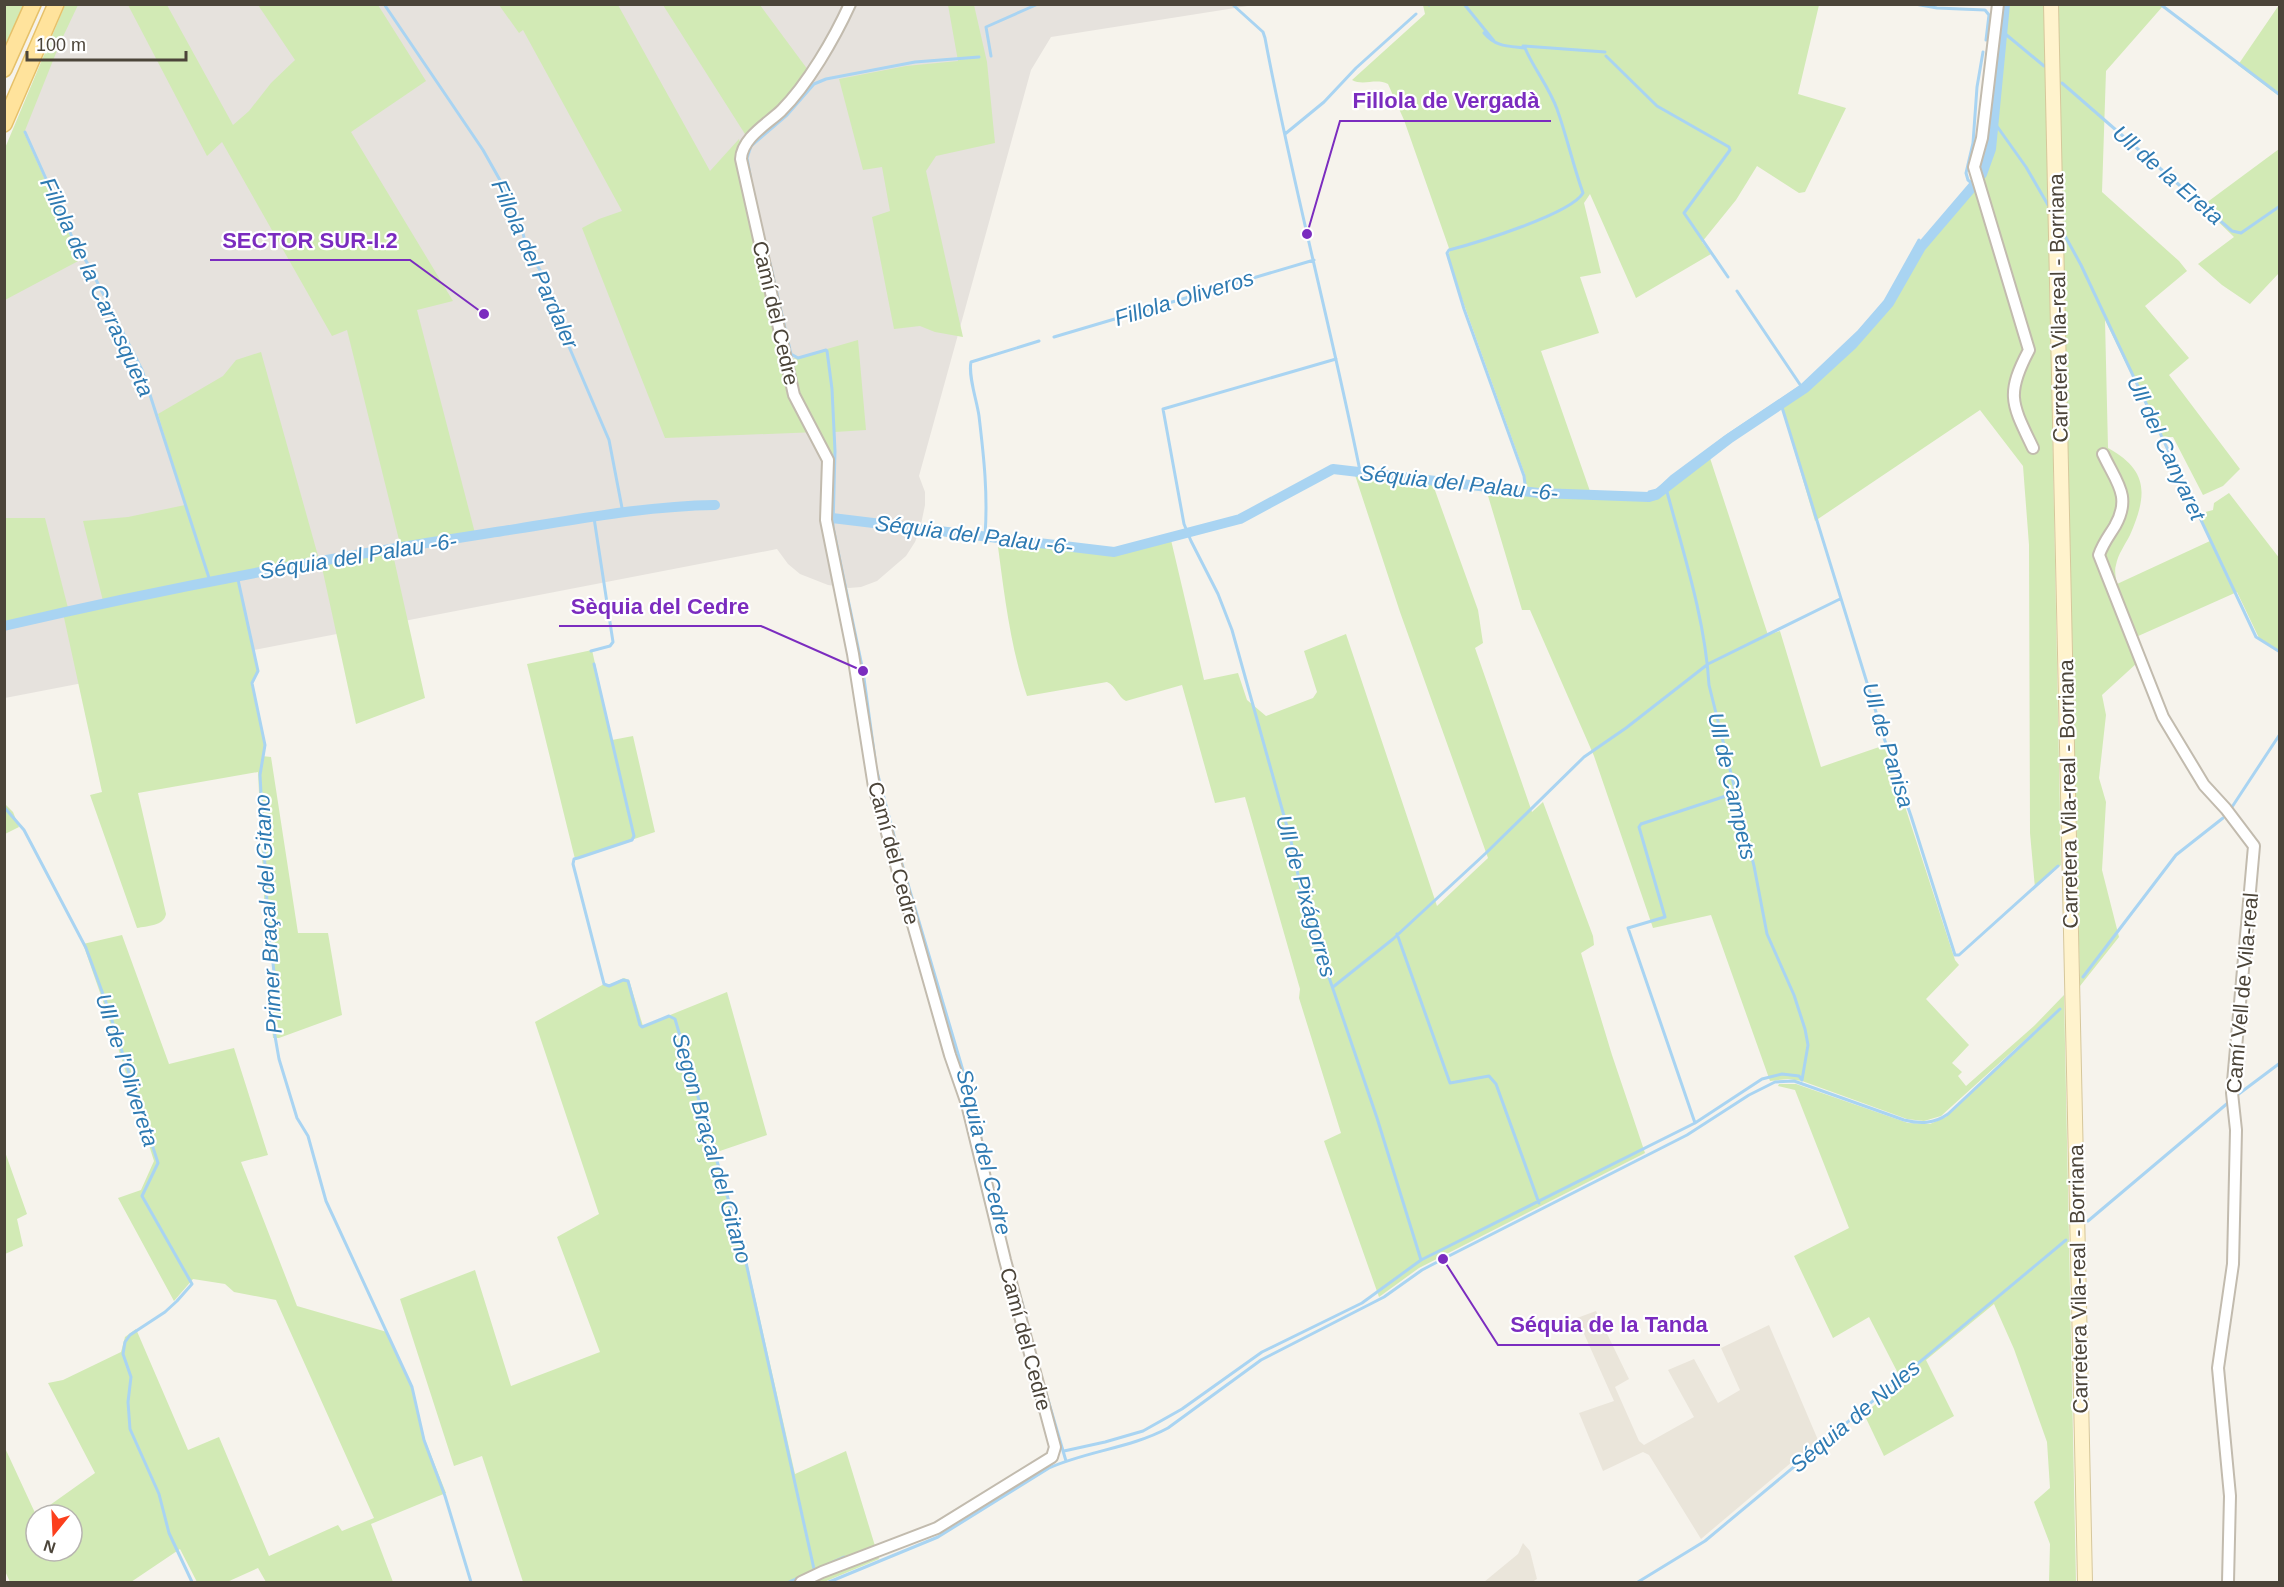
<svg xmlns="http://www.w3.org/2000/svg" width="2284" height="1587" viewBox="0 0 2284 1587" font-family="Arial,sans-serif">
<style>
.residential{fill:#eae5da}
.industrial{fill:#e6e2dd}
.green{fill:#d2eab5}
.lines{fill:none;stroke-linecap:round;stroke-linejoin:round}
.stream{stroke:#a9d4f2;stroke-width:3}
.canal{stroke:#a9d4f2;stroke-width:10}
.street-casing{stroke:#c2bbae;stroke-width:14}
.secondary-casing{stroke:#d6c79b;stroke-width:16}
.primary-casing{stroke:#e6c16a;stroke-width:18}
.street{stroke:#fff;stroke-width:10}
.secondary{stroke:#fff3cd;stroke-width:14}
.primary{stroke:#ffe39c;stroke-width:15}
.labels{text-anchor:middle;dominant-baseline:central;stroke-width:4.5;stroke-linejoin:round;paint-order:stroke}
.street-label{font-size:21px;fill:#4b4439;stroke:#fff}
.water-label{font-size:22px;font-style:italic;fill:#2e7ab2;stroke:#fff}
.leader{fill:none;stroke:#7b2cbf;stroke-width:2}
.callout-dot{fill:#7b2cbf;stroke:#fff;stroke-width:2}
.callout-label{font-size:22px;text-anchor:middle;font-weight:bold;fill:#7b2cbf;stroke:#fff;stroke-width:4.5;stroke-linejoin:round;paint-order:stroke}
</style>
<rect width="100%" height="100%" fill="#f6f3ec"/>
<path class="residential" d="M 1596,1311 L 1629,1379 L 1615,1387 L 1639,1441 L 1644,1445 L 1694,1417 L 1668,1370 L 1694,1359 L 1718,1403 L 1740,1390 L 1721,1348 L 1769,1325 L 1818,1440 L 1701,1539 L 1649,1455 L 1643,1452 L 1603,1471 L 1579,1413 L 1614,1401 L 1577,1318 Z
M 1523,1543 L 1530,1551 L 1537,1579 L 1532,1582 L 1484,1582 L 1518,1554 Z"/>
<path class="industrial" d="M 66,5 L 1254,5 L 1051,37 L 1031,70 L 919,476 L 925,492 L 925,505 L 920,529 L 915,542 L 906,556 L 877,581 L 861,587 L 849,588 L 828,585 L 800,574 L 788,564 L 777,549 L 5,698 L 5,151 Z"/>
<path class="green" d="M 5,4 L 23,5 L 5,49 L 4,5 Z
M 2161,4 L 2163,6 L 2106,71 L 2102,192 L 2179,261 L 2187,271 L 2145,306 L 2189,358 L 2169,375 L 2240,469 L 2223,486 L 2203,495 L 2173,437 L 2169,437 L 2164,442 L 2105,320 L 2108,448 C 2148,470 2148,494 2130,535 C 2125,545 2118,554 2116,565 C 2114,571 2116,578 2117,584 L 2210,541 L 2198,514 L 2213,510 L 2214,503 L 2229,493 L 2280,559 L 2279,651 L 2259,638 L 2237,592 L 2127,641 L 2137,663 L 2102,695 L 2106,715 L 2099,778 L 2106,802 L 2102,870 L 2119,937 L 2080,986 L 2058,5 Z
M 65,5 L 78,5 L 60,43 L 24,133 L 73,242 L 82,259 L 5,300 L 5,148 Z
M 128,5 L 167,5 L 233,125 L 249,111 L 271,83 L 295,60 L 258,5 L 378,5 L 426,81 L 351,132 L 453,301 L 417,310 L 476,537 L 401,548 L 347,330 L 332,336 L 222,142 L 207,156 Z
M 499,5 L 618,5 L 710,171 L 739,139 L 746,163 L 789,360 L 858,340 L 866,430 L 835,432 L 836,458 L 832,459 L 818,432 L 665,438 L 582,228 L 599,219 L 622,211 L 523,30 L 519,33 Z
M 663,5 L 760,5 L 808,70 L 811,79 L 750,142 Z
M 948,5 L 974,5 L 987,62 L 995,143 L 936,156 L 926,171 L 963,337 L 935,332 L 920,326 L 894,329 L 872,217 L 890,211 L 882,167 L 863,170 L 839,79 L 906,66 L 958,61 Z
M 1423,5 L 1819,5 L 1798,94 L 1846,108 L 1805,192 L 1799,193 L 1757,166 L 1736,200 L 1702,242 L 1711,254 L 1636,298 L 1590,194 L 1584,203 L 1601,273 L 1580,277 L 1599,333 L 1541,351 L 1592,497 L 1648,499 L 1656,496 L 1709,455 L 1768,635 L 1780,631 L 1821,767 L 1885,745 L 1955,960 L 1959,965 L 1926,999 L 1969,1045 L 1952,1063 L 1962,1072 L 1958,1076 L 1966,1086 L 2035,1025 L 2064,995 L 2076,1582 L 2049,1582 L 2050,1544 L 2034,1502 L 2050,1488 L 2047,1442 L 2014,1349 L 1994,1304 L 1926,1360 L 1954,1416 L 1884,1456 L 1864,1414 L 1902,1381 L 1869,1317 L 1833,1338 L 1794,1256 L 1849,1228 L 1795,1090 L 1778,1086 L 1779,1084 L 1796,1084 L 1908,1123 L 1930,1124 L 1946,1117 L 2039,1030 L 2037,1029 L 1941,1116 L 1924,1121 L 1907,1119 L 1802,1081 L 1788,1079 L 1770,1081 L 1711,915 L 1653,928 L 1594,756 L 1530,610 L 1522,610 L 1486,489 L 1526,493 L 1525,475 L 1447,257 L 1450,251 L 1404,120 L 1388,84 C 1376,78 1363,86 1352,80 L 1425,14 Z
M 2005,5 L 2044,5 L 2061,865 L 2035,888 L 2030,833 L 2029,545 L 2023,466 L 1980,410 L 1815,521 L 1781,405 C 1821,378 1859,344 1888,305 C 1902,287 1909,264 1923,246 C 1948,214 1980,188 1989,148 Z
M 2279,5 L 2279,96 L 2238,65 Z
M 2279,149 L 2279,273 L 2250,304 L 2222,285 L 2198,264 L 2234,237 L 2202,206 Z
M 261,352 L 320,563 L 237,578 L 258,671 L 251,683 L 265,745 L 262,756 L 271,757 L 298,933 L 328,933 L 342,1015 L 279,1038 L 273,1038 L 271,1020 L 273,971 L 265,917 L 258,772 L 138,793 L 166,914 C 164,926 147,926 137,928 L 90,795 L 102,792 L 63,613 L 4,627 L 5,518 L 45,518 L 68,608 L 103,601 L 83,521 L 128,517 L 185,505 L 158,414 L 223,376 L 236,360 Z
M 1354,472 L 1432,482 L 1478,610 L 1483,643 L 1475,648 L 1532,812 L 1543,802 L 1593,936 L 1594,945 L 1581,953 L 1612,1055 L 1645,1153 L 1419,1268 L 1379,1297 L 1324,1141 L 1341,1133 L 1299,998 L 1300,989 L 1245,797 L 1215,803 L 1182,685 L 1126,701 C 1118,697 1116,686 1107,682 L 1027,696 C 1010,646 1004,592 997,539 L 1115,554 L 1171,540 L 1204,680 L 1238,673 L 1247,700 L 1266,716 L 1313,698 L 1317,692 L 1304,651 L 1346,634 L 1437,906 L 1488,858 L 1400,612 Z
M 392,550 L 425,698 L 356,724 L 321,563 Z
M 592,650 L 612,740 L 633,736 L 655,832 L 575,859 L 527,664 Z
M 5,804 L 13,812 L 19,827 L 5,834 Z
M 122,935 L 169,1064 L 234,1048 L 268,1155 L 241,1162 L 297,1306 L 387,1332 L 412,1386 L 425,1440 L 446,1493 L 371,1524 L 393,1582 L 266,1582 L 258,1568 L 227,1582 L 197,1582 L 180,1549 L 131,1582 L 10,1582 L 5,1571 L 5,1448 L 36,1515 L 36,1551 L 72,1551 L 72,1515 L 36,1515 L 95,1473 L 48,1383 L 63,1380 L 121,1352 L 125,1337 L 136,1329 L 188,1450 L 219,1437 L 269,1556 L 338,1525 L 342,1531 L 374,1518 L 276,1300 L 234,1292 L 225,1284 L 193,1279 L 174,1301 L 118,1198 L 141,1190 L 154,1161 L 105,1007 L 83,944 Z
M 624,978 L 629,980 L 643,1026 L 727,992 L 767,1135 L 714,1153 L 745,1253 L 795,1474 L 846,1451 L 879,1559 L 824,1582 L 523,1582 L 482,1456 L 454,1466 L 400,1299 L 475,1270 L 511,1386 L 600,1352 L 557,1237 L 599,1214 L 535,1022 L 604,984 L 609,985 Z
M 4,1149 L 27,1214 L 17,1219 L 23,1246 L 5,1254 Z"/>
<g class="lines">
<path class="stream" d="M 384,4 L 483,150 L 505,189 L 521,225 L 527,250 L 542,273 L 564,335 L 609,440 L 623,513
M 1232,4 L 1263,32 L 1265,38 C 1292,183 1331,326 1360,471
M 1464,4 L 1494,41
M 1915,4 L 1937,8 L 1985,10 L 1989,15 L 1986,40
M 2160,4 L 2280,95
M 1429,5 L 1430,4
M 1485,32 L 1484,33 C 1496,47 1507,46 1525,48 C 1534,69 1549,87 1557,109 C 1567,137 1573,165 1583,193 C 1571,214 1476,243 1449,250 L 1447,253 L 1464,309 L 1524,476 L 1526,492
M 2003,32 L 2044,66
M 1523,46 L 1605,52
M 991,56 L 986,27 L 1038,4
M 1606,56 L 1657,106 L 1729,147 L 1730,150 L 1684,213 L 1728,277
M 2062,83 L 2232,231 L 2241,233 L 2280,206
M 1994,122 L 2026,167 L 2048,205
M 25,132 L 73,239 L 89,266 L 142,370 L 210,581
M 1285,134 L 1324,102 L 1356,68 L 1416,14
M 750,175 L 747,158 L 751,146 L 787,115 L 814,84 L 826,79 L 915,62 L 979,57
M 1974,185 L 1968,180 L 1966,173 L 1973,143 L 1977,87 L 1983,52
M 2064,234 L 2081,265 L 2256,637 L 2280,652
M 770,263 L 791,354 L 798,358 L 826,350 L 827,351 L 832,389 L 835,451 L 833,527 L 863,671 L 875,759
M 1737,291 L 1801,386
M 1054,337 L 1314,260
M 1336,359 L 1163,409 L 1184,524 L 1191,541 L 1218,594 L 1232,630 L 1291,841 L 1304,904 L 1377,1118 L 1421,1260
M 1781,404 L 1884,738 L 1911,816 L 1955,955 L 1959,955 L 2058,866
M 1649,497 L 1649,492 L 1657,490 L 1671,477 L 1725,437 L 1801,386 L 1859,331 L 1885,301 L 1919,240
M 985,536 C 988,495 984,458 979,416 C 977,401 968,376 971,362 L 1039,341
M 237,575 L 258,671 L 252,683 L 265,745 L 260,775 L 268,921 L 274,972 L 272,1019 L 279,1059 L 297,1118 L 308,1136 L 326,1201 L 412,1387 L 424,1440 L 445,1496 L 471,1582
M 591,651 L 610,646 L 613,642 L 594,518
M 594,664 L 634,836 L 632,840 L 578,858 L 574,859 L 573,864 L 604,984 L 609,986 L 623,980 L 628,981 L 640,1025 L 642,1027 L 669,1016 L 675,1019 L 743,1249 L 814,1569
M 876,768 L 897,847 L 974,1108 L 985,1155
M 4,807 L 24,830 L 86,948 L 107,1005 L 158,1163 L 142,1196 L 192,1284 L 177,1301 L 165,1312 L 130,1335 L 125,1342 L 123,1354 L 131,1377 L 128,1402 L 130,1429 L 159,1494 L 169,1533 L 192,1582
M 2232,807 L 2280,734
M 1397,934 L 1450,1083 L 1489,1076 L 1496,1084 L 1539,1203
M 2083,977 L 2176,855 L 2223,818
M 1333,987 L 1393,939 L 1486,853 L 1584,757 L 1626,728 L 1708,664 L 1840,599
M 2236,1096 L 2280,1063
M 1695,1123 L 1628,928 L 1665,917 L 1639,827 L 1641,824 L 1735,793
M 2088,1221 L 2229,1102
M 1018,1289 L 1026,1317
M 1046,1393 L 1066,1461
M 1064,1451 L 1105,1442 L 1143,1431 L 1182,1409 L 1262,1352 L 1362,1303 L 1421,1260 L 1695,1123 L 1762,1079 L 1782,1074 L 1799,1076 L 1802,1080 L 1808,1045 L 1805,1029 L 1794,995 L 1767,934 L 1754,866 L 1709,685 C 1705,618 1683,552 1666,488
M 789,1582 L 844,1557
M 829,1582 L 938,1537 L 1049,1468 C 1087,1451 1131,1448 1168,1428 L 1261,1360 L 1384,1297 L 1422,1270 L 1443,1259 L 1687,1135 L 1749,1095 L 1775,1082 L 1794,1081 L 1904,1120 C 1920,1124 1934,1124 1948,1114 L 2060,1009
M 1638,1582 L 1705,1541 L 2066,1240"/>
<path class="canal" d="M 1982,174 L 1991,149 L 2005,4
M 832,518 L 1114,552 L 1240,519 L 1333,469 L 1539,493 L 1649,497 L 1656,495 L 1730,438 L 1805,388 L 1853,344 L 1889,303 L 1921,247 L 1974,185
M 4,626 C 165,588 327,558 490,533 C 564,522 640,506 715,505"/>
<g class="street-casing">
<path id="street" d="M 1998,4 L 1982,138 L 1974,167 L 2029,350 C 2005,395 2012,404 2033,448
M 2103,454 C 2116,482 2132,496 2115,526 C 2109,536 2103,543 2099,555 L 2163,717 L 2204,785 L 2226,809 L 2254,846 L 2232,1093 L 2236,1130 L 2233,1264 L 2218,1368 L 2230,1496 L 2228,1582
M 801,1582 L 822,1572 L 937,1528 L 1052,1457 L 1055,1447 L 1005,1260 L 967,1104 L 950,1055 L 874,787 L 853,654 L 826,520 L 828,460 L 794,395 L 741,159 C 742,138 767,124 781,111 C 808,84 834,39 850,4"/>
</g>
<g class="secondary-casing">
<path id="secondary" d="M 2051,4 L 2085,1582"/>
</g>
<g class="primary-casing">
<path id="primary" d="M 4,69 L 33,4
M 4,124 L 56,4"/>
</g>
<use href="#street" class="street"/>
<use href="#secondary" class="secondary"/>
<use href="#primary" class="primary"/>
</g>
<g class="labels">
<g class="street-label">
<text transform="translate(2058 308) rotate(-91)">Carretera Vila-real - Borriana</text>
<text transform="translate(776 313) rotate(77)">Camí del Cedre</text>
<text transform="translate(2068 794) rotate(-91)">Carretera Vila-real - Borriana</text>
<text transform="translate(894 853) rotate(75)">Camí del Cedre</text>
<text transform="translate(2242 993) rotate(-85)">Camí Vell de Vila-real</text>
<text transform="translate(2078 1279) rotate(-91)">Carretera Vila-real - Borriana</text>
<text transform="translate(1026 1339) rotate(75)">Camí del Cedre</text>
</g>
<g class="water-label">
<text transform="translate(2168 175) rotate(41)">Ull de la Ereta</text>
<text transform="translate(535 264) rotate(66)">Fillola del Pardaler</text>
<text transform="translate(97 287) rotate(65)">Fillola de la Carrasqueta</text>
<text transform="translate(1184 298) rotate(-17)">Fillola Oliveros</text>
<text transform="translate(2166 448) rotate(65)">Ull del Canyaret</text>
<text transform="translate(1459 483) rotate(6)">Séquia del Palau -6-</text>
<text transform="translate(974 535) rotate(7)">Séquia del Palau -6-</text>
<text transform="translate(358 556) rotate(-9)">Séquia del Palau -6-</text>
<text transform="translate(1888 745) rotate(73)">Ull de Panisa</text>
<text transform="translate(1732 786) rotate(77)">Ull de Campets</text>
<text transform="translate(1306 896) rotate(74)">Ull de Pixágorres</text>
<text transform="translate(268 914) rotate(-93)">Primer Braçal del Gitano</text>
<text transform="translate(127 1070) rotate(72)">Ull de l'Olivereta</text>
<text transform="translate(712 1148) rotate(74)">Segon Braçal del Gitano</text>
<text transform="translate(984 1152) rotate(76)">Sèquia del Cedre</text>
<text transform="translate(1855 1416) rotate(-40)">Séquia de Nules</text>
</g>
</g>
<path class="leader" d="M1307 234L1340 121H1551M484 314L410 260H210M863 671L761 626H559M1443 1259L1498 1345H1720"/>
<g class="callout-dot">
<circle cx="1307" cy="234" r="6"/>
<circle cx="484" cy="314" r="6"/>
<circle cx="863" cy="671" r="6"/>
<circle cx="1443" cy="1259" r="6"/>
</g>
<g class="callout-label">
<text x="1446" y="108">Fillola de Vergadà</text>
<text x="310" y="248">SECTOR SUR-I.2</text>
<text x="660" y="614">Sèquia del Cedre</text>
<text x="1609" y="1332">Séquia de la Tanda</text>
</g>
<rect width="2284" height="1587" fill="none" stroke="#4b4439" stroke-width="12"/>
<g transform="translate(54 1533) rotate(198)"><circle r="28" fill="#ffffff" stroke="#b7b4b0" stroke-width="1.5"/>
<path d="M0-4.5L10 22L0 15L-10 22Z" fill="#fc3f1d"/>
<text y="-9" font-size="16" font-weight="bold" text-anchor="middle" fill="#4b4439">N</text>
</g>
<path d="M27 51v9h159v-9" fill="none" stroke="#4b4439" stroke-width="3"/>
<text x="36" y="51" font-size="18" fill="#4b4439" stroke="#ffffff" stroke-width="4.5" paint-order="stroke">100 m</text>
</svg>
